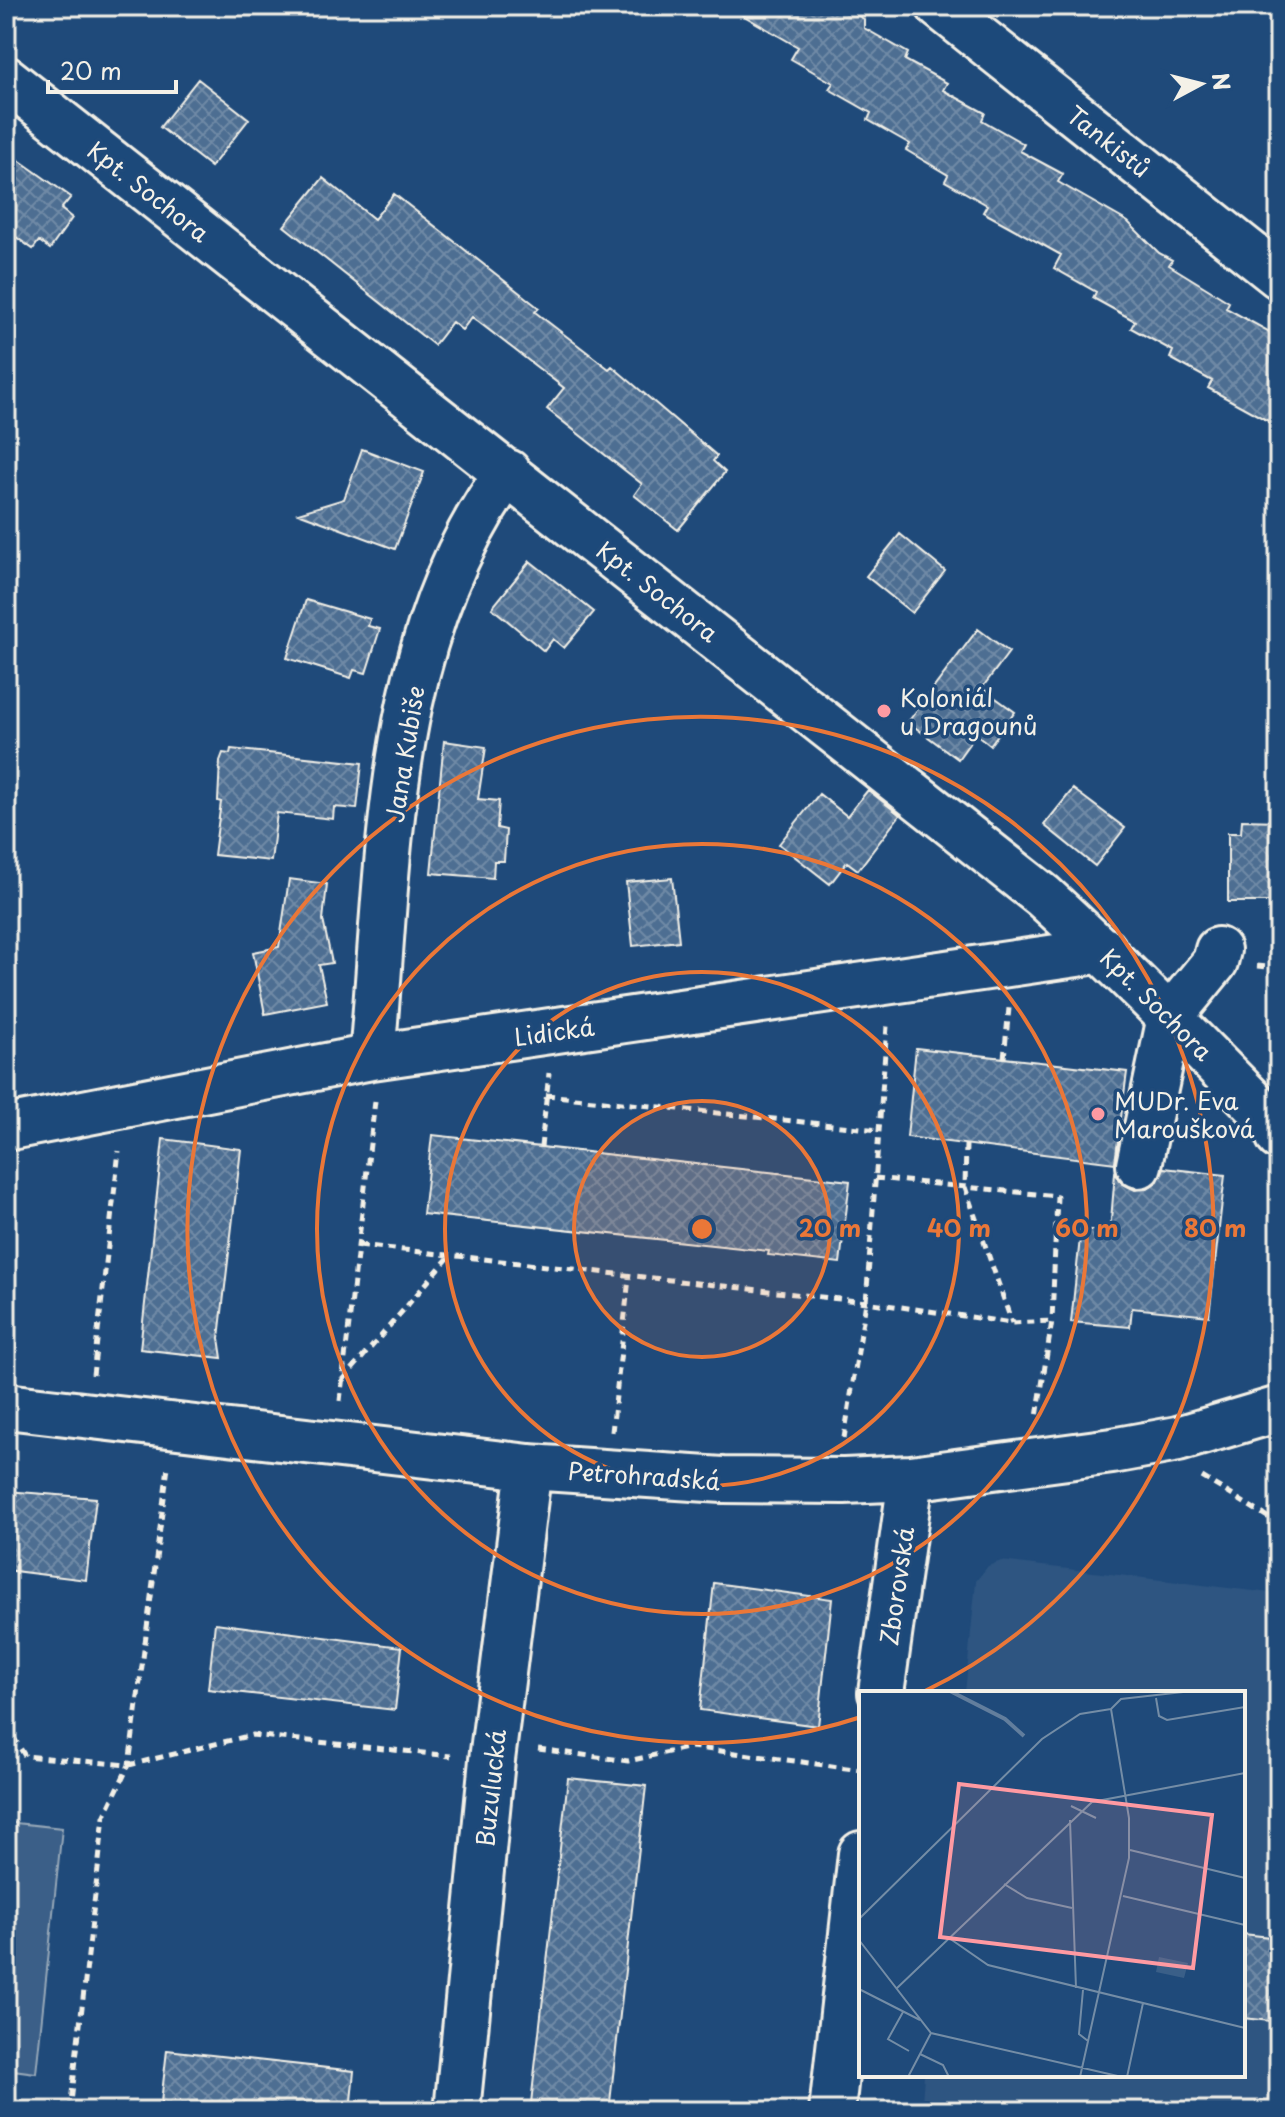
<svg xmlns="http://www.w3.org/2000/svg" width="1285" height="2117" viewBox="0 0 1285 2117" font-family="'Playpen Sans',sans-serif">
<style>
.built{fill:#2d5581}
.park{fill:#3a5f88;stroke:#97a8b8;stroke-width:2}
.building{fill:url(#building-cross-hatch);stroke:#f4f1e8;stroke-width:2}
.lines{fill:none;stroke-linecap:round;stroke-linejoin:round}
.minor-casing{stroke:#f4f1e8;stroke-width:50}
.path{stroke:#f4f1e8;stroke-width:5;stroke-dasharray:8 6;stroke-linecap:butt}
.minor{stroke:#1f4a7a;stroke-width:44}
.ring{fill:none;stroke:#ea7738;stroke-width:4}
.poi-dot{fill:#ff9aa2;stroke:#1f4a7a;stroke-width:3}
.labels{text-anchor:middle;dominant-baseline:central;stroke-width:7;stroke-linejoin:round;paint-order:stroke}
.street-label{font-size:24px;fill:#f4f1e8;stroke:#1f4a7a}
.poi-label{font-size:24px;fill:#f4f1e8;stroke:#1f4a7a;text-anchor:start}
.inset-river{fill:none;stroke:#627e9d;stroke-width:4}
.inset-road{fill:none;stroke:#748da6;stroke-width:2}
.view{fill:#ff9aa2;fill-opacity:0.15;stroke:#ff9aa2;stroke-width:4}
.inset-edge{fill:none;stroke:#f4f1e8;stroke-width:4}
.centre{fill:#ea7738;stroke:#1f4a7a;stroke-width:4}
.ring-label{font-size:24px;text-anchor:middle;font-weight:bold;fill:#ea7738;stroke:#1f4a7a;stroke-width:7;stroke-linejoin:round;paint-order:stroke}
</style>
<defs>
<pattern id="building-cross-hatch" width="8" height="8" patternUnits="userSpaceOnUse" patternTransform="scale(2)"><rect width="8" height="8" fill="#4d6e92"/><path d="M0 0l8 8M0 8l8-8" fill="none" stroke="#708aa6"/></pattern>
</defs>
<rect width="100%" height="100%" fill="#1f4a7a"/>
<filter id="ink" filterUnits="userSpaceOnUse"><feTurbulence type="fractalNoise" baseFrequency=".0125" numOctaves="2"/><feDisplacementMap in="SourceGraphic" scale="16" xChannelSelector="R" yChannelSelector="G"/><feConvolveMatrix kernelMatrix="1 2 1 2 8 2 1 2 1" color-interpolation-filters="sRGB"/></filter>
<g filter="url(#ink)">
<path class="built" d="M 1001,1561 L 1279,1594 L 1279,2111 L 1008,2111 L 922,2101 L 924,2075 L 1243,2075 L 1243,1693 L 965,1693 L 976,1581 L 988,1566 Z"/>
<path class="park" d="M 6,1822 L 62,1828 L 36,2073 L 6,2069 Z"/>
<path class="building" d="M 727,6 L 841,6 L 864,19 L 864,28 L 908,53 L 905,60 L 947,83 L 943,90 L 985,113 L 982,120 L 1024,144 L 1020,151 L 1063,174 L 1058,182 L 1128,222 L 1159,253 L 1172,260 L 1169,265 L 1229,302 L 1226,308 L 1279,337 L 1279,427 L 1208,388 L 1212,381 L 1170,358 L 1173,351 L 1131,328 L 1135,321 L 1093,298 L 1096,292 L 1054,268 L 1061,255 L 983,212 L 987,205 L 945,181 L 948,175 L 906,150 L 910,144 L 868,120 L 871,113 L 829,89 L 833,83 L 791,59 L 798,47 Z
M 198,79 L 249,119 L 211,167 L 160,127 Z
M 6,151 L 71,197 L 61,209 L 72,218 L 50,249 L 39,241 L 33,249 L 6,230 Z
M 323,178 L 374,219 L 394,194 L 539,308 L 535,312 L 609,369 L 612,366 L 717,456 L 713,461 L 725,472 L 678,530 L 634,495 L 642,484 L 547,409 L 564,388 L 472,317 L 462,330 L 452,322 L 434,345 L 284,226 Z
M 362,449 L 424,472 L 395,549 L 298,513 L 344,499 Z
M 900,534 L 945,571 L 912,613 L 866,576 Z
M 530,561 L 594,612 L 564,648 L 553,639 L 544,651 L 492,608 Z
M 306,600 L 370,619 L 368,626 L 380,629 L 366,673 L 354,670 L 351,678 L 287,658 Z
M 978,629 L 1009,652 L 982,688 L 1015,712 L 990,745 L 976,734 L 958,759 L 908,722 Z
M 444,741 L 486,747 L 478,799 L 499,801 L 497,828 L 506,830 L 504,861 L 494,861 L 493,878 L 431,873 Z
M 231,749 L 362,763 L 357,809 L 334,807 L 333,819 L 277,813 L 271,861 L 214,855 L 221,802 L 218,801 L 220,761 L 223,753 L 230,754 Z
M 1073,789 L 1125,828 L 1095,866 L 1044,825 Z
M 868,790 L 900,815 L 858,870 L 847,862 L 830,884 L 779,844 L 819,794 L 847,816 Z
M 1242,820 L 1279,821 L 1279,902 L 1228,902 L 1228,833 L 1241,833 Z
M 672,878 L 679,941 L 633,946 L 626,882 Z
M 289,879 L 327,884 L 323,920 L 332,963 L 319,965 L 327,1002 L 265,1014 L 253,952 L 279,947 Z
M 916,1048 L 1127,1072 L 1115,1163 L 907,1137 Z
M 432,1135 L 850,1181 L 840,1263 L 768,1255 L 769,1251 L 423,1214 Z
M 163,1139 L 241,1149 L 219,1338 L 222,1358 L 140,1349 Z
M 1164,1168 L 1225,1175 L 1209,1316 L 1132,1308 L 1130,1327 L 1071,1322 L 1081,1229 L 1110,1232 L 1115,1173 L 1123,1184 L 1135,1190 L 1146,1189 L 1158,1181 Z
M 6,1491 L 96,1498 L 86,1580 L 6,1570 Z
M 714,1583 L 832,1599 L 818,1726 L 700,1710 Z
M 215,1623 L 402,1647 L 395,1710 L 208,1689 Z
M 568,1778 L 646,1786 L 609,2111 L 531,2103 Z
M 1243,1934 L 1279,1938 L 1279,2022 L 1243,2018 Z
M 167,2050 L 354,2071 L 350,2111 L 160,2111 Z"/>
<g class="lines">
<g class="minor-casing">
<path id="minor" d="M 939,6 L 1279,276
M 6,79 L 1043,896 C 1122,968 1196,1044 1271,1120 L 1279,1137
M 372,1057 C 390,859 385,638 508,472
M 6,1128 L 372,1057 L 1104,950
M 1139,1165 L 1170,1017 L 1215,962 L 1218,950
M 6,1406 L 529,1467 L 723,1480 L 844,1481 L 911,1478 L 1112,1451 L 1178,1439 L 1279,1409
M 881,1693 L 911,1478
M 457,2111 L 492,1760 L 529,1467
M 832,2111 L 861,1854"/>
</g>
<path class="path" d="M 1257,966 L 1279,968
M 1004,1058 L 1009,1008
M 546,1095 L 879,1130
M 966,1145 L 965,1187 L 1012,1323
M 541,1147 L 549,1073
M 875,1178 L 1057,1196 L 1052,1321
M 359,1245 L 866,1302 L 1012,1323 L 1052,1321 L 1037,1417
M 93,1375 L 119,1151
M 343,1380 L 449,1257
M 340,1401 L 375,1101
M 612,1432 L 629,1278
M 844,1438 L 866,1302 L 887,1026
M 1202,1477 L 1279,1524
M 6,1725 L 25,1756 L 129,1765 L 252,1735 L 451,1756
M 538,1749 L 628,1761 L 691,1747 L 861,1770
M 70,2111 L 104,1817 L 129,1765 L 168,1467"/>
<use href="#minor" class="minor"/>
</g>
</g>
<circle cx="702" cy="1229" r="128" fill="#ea7738" fill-opacity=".12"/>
<g class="ring">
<circle cx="702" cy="1229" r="128"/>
<circle cx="702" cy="1229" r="257"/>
<circle cx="702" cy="1229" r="385"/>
<path d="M861 1717A513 513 0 1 1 923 1692"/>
</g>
<g class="poi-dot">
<circle cx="884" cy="711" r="8"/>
<circle cx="1098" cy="1114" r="8"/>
</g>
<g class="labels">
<g class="street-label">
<text transform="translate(1109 141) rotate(38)">Tankistů</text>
<text transform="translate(149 191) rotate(38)">Kpt. Sochora</text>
<text transform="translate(658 591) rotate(38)">Kpt. Sochora</text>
<text transform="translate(404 754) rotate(-81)">Jana Kubiše</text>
<text transform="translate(1157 1004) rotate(45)">Kpt. Sochora</text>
<text transform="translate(554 1031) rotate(-8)">Lidická</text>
<text transform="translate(644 1475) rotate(4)">Petrohradská</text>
<text transform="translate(896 1586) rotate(-82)">Zborovská</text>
<text transform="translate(490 1788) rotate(-84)">Buzulucká</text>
</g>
<g class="poi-label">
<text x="900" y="697">Koloniál<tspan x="900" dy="28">u Dragounů</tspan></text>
<text x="1114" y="1100">MUDr. Eva<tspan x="1114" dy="28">Maroušková</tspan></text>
</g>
</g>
<g transform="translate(859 1691)">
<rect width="386" height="386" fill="#1f4a7a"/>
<path d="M 300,266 L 329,272 L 325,287 L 297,281 Z" fill="#3a5f88"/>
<path class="inset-river" d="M 91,0 L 146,28 L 165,45"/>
<path class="inset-road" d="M 297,7 L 300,25 L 308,29 L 386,16M 252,18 L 262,8 L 333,0M 212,115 L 237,127M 211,129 L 217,297M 271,159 L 386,187M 145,193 L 168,207 L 213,217M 264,205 L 386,234M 0,228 L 183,48 L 221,23 L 252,18M 90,247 L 129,274 L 386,337M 0,249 L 72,342 L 263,386M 0,298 L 61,329M 37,298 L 233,111 L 386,82M 224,299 L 220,343 L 229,350M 44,321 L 29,348 L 50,360M 61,363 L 84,374 L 90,386M 49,386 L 72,342M 221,386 L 270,167 L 270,127 L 252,18M 268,386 L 284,312"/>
<path class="view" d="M 100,93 L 353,124 L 334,277 L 81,246 Z"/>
<rect width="386" height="386" class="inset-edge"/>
</g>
<circle cx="702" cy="1229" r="12" class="centre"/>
<g class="ring-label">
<text x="830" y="1237">20 m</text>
<text x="959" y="1237">40 m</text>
<text x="1087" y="1237">60 m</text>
<text x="1215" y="1237">80 m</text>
</g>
<rect width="1285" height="2117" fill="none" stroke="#1f4a7a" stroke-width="32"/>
<rect x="16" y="16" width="1253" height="2085" fill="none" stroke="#f4f1e8" stroke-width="3" filter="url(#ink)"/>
<g transform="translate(1201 84) rotate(83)" stroke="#1f4a7a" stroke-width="6" paint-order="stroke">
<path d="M0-6L14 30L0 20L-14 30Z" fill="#f4f1e8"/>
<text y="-12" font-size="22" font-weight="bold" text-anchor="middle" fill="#f4f1e8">N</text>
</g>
<path d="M48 80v12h128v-12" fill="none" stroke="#f4f1e8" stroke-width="4"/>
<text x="60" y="80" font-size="24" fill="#f4f1e8" stroke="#1f4a7a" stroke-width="6" paint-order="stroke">20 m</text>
</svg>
